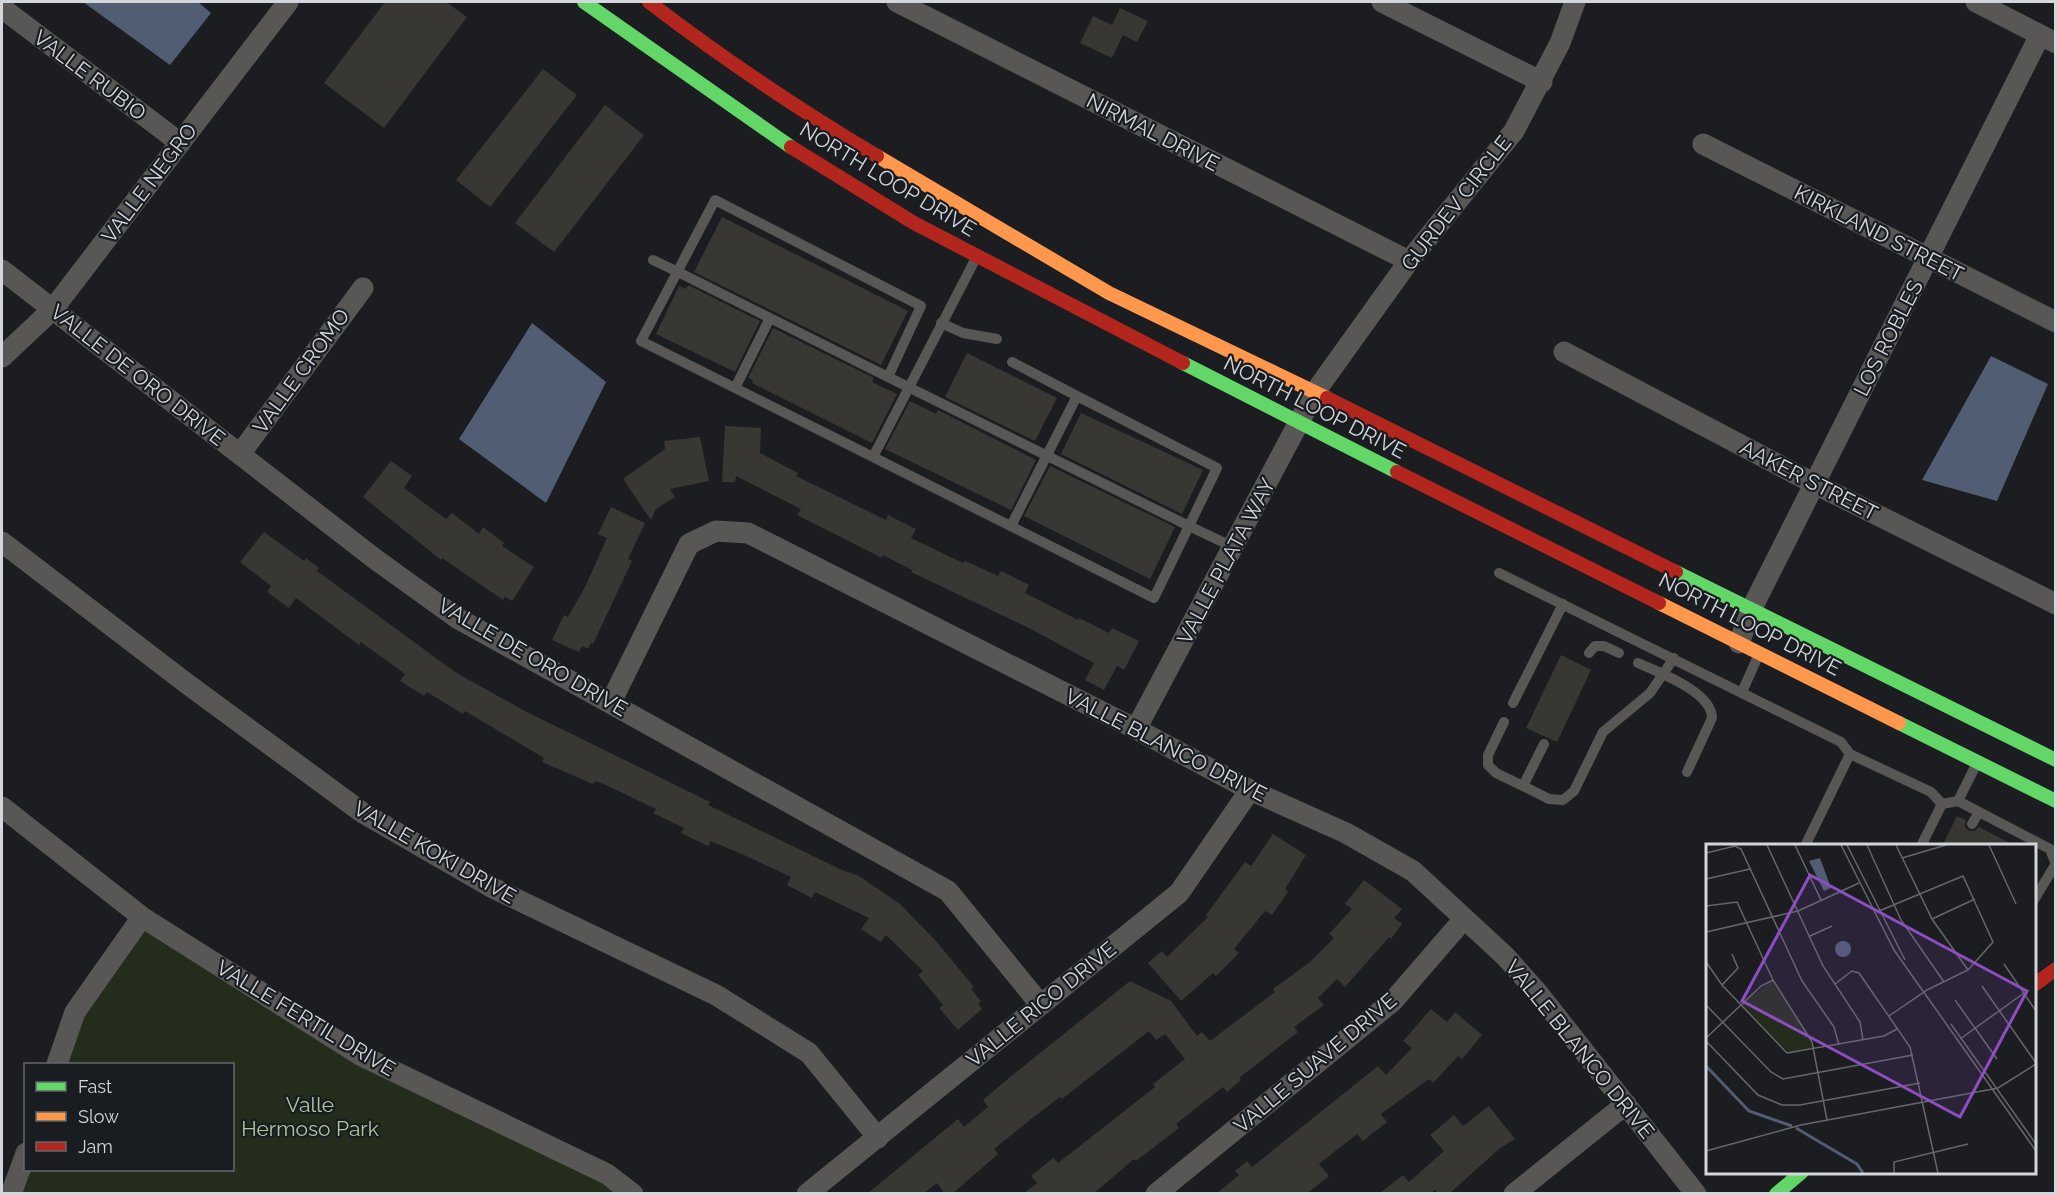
<svg xmlns="http://www.w3.org/2000/svg" width="2057" height="1195" viewBox="0 0 2057 1195" font-family="Raleway,sans-serif">
<style>
.green{fill:#242d1c}
.water{fill:#505d73}
.building{fill:#393734}
.lines{fill:none;stroke-linecap:round;stroke-linejoin:round}
.lane{stroke:#595755;stroke-width:10}
.street{stroke:#595755;stroke-width:21}
.fast{stroke:#63d668;stroke-width:14}
.slow{stroke:#ff974d;stroke-width:14}
.jam{stroke:#b3261e;stroke-width:14}
.labels{text-anchor:middle;dominant-baseline:central;stroke-width:4.5;stroke-linejoin:round;paint-order:stroke}
.street-label{font-size:21px;fill:#d3d6da;stroke:#191d22}
.park-label{font-size:21px;fill:#aec999;stroke:#191d22}
.inset-river{fill:none;stroke:#505d73;stroke-width:3}
.inset-road{fill:none;stroke:#65676a;stroke-width:1.5}
.view{fill:#8d4ec4;fill-opacity:0.15;stroke:#8d4ec4;stroke-width:3}
.inset-edge{fill:none;stroke:#d3d6da;stroke-width:3}
</style>
<rect width="100%" height="100%" fill="#1b1d20"/>
<path class="green" d="M 142,917 L 360,1055 L 633,1194 L 11,1194 L 26,1170 L 232,1170 L 232,1064 L 57,1064 Z"/>
<path class="water" d="M 83,2 L 198,2 L 211,13 L 170,65 Z
M 532,323 L 606,382 L 546,503 L 459,439 Z
M 1991,356 L 2048,384 L 1997,501 L 1922,480 Z"/>
<path class="building" d="M 385,2 L 446,2 L 467,17 L 384,128 L 324,83 Z
M 1120,8 L 1148,21 L 1137,42 L 1123,35 L 1112,58 L 1080,43 L 1093,16 L 1112,25 Z
M 543,69 L 577,95 L 490,207 L 456,180 Z
M 605,105 L 644,135 L 554,252 L 515,223 Z
M 722,217 L 908,311 L 881,365 L 694,272 Z
M 688,285 L 760,321 L 735,372 L 656,334 L 679,286 L 686,289 Z
M 773,328 L 874,378 L 872,382 L 897,394 L 872,443 L 752,383 L 753,380 L 748,378 Z
M 967,353 L 1057,398 L 1035,441 L 945,397 Z
M 910,401 L 936,414 L 938,410 L 1036,460 L 1011,510 L 885,449 Z
M 1081,413 L 1203,470 L 1182,514 L 1061,454 Z
M 725,426 L 761,428 L 760,453 L 798,473 L 796,476 L 886,520 L 888,515 L 916,529 L 911,538 L 963,563 L 965,561 L 998,576 L 1001,571 L 1029,585 L 1025,593 L 1078,620 L 1079,618 L 1109,633 L 1112,628 L 1139,641 L 1124,670 L 1117,666 L 1104,690 L 1085,680 L 1094,663 L 1023,625 L 911,572 L 912,570 L 883,555 L 882,558 L 797,515 L 801,509 L 736,476 L 735,482 L 722,482 Z
M 700,437 L 709,481 L 670,489 L 675,497 L 656,509 L 651,520 L 623,479 L 665,449 L 664,441 Z
M 391,461 L 412,476 L 404,488 L 446,519 L 452,513 L 479,534 L 483,527 L 504,543 L 502,546 L 534,567 L 512,601 L 505,597 L 503,600 L 442,558 L 441,560 L 363,497 Z
M 1050,466 L 1175,527 L 1150,579 L 1024,516 Z
M 611,507 L 645,523 L 628,559 L 632,561 L 593,644 L 591,643 L 588,649 L 582,646 L 579,652 L 552,640 L 564,615 L 568,617 L 586,585 L 607,538 L 598,534 Z
M 264,532 L 304,561 L 306,558 L 319,568 L 317,571 L 455,672 L 525,711 L 710,802 L 708,805 L 842,870 L 859,876 L 900,904 L 936,941 L 974,987 L 971,989 L 981,1001 L 978,1003 L 982,1009 L 958,1030 L 939,1008 L 943,1005 L 918,975 L 923,971 L 886,935 L 881,942 L 861,929 L 869,918 L 815,892 L 812,898 L 787,885 L 791,877 L 744,855 L 711,841 L 708,846 L 681,833 L 684,828 L 653,813 L 656,809 L 606,785 L 595,781 L 593,784 L 542,762 L 544,758 L 465,711 L 463,714 L 427,692 L 424,696 L 400,681 L 405,674 L 361,642 L 359,645 L 296,598 L 289,608 L 267,592 L 271,586 L 240,562 Z
M 1561,655 L 1591,670 L 1557,742 L 1526,728 Z
M 1957,816 L 1966,820 L 1965,827 L 1969,831 L 1975,831 L 1979,827 L 2016,846 L 1942,846 Z
M 1273,834 L 1306,855 L 1285,889 L 1288,892 L 1272,915 L 1265,911 L 1234,949 L 1239,953 L 1216,976 L 1213,973 L 1181,1001 L 1148,963 L 1162,951 L 1167,957 L 1208,917 L 1206,915 L 1245,862 L 1251,866 Z
M 1364,880 L 1402,909 L 1394,918 L 1402,924 L 1391,939 L 1389,937 L 1345,987 L 1337,979 L 1318,998 L 1324,1005 L 1294,1027 L 1298,1032 L 1239,1078 L 1241,1080 L 1227,1092 L 1223,1087 L 1176,1124 L 1179,1128 L 1166,1138 L 1136,1161 L 1134,1159 L 1093,1194 L 1023,1194 L 1037,1183 L 1031,1176 L 1053,1158 L 1058,1163 L 1155,1087 L 1153,1084 L 1185,1059 L 1165,1034 L 1156,1040 L 1149,1031 L 1062,1099 L 1060,1097 L 1031,1119 L 994,1149 L 998,1154 L 952,1194 L 945,1194 L 937,1183 L 923,1194 L 867,1194 L 958,1119 L 964,1127 L 988,1107 L 983,1100 L 1010,1077 L 1130,981 L 1171,1001 L 1197,1036 L 1202,1032 L 1210,1041 L 1275,992 L 1273,989 L 1310,962 L 1334,938 L 1329,934 L 1352,909 L 1345,904 Z
M 1431,1009 L 1447,1022 L 1455,1012 L 1482,1035 L 1462,1059 L 1458,1056 L 1433,1083 L 1429,1079 L 1381,1114 L 1387,1122 L 1363,1141 L 1357,1134 L 1319,1164 L 1329,1176 L 1306,1194 L 1216,1194 L 1239,1175 L 1235,1171 L 1247,1161 L 1252,1167 L 1378,1066 L 1386,1075 L 1412,1048 L 1403,1041 Z
M 1489,1106 L 1515,1139 L 1500,1148 L 1449,1194 L 1438,1194 L 1435,1190 L 1430,1194 L 1379,1194 L 1403,1175 L 1409,1182 L 1444,1151 L 1430,1135 L 1454,1115 L 1463,1126 Z"/>
<g class="lines">
<path class="lane" d="M 653,260 L 678,272 L 888,377 L 921,306 L 715,200 L 641,341 L 873,457 L 977,256
M 941,323 L 963,333 L 997,339
M 1012,362 L 1077,396
M 735,388 L 770,318
M 873,457 L 1154,598 L 1189,526 L 888,377
M 1011,526 L 1077,396 L 1217,468 L 1189,526 L 1233,547
M 1499,573 L 1841,742 L 1850,754
M 1589,653 L 1595,646 L 1604,646 L 1619,653
M 1638,663 C 1660,673 1712,692 1712,718 L 1687,772
M 1742,692 L 1759,654
M 1513,703 L 1563,604
M 1504,722 L 1488,755 L 1488,765 L 1496,773 L 1523,786 L 1544,744
M 1523,786 L 1549,799 L 1563,800 L 1574,791 L 1603,732 L 1650,693 L 1674,658
M 1958,801 L 2050,849 L 2056,865
M 1972,824 L 1979,812
M 1805,846 L 1850,754 L 1931,792 L 1942,804
M 1921,846 L 1942,804 L 1958,801 L 1976,765
M 2034,900 L 2055,865"/>
<path class="street" d="M 897,2 L 1409,261
M 1382,2 L 1542,82
M 1976,2 L 2056,43
M 2,8 L 179,142
M 1703,144 L 2056,322
M 2,270 L 375,559 L 457,618 L 948,891 L 1040,1004
M 1564,352 L 1815,484 L 2056,604
M 2,357 L 53,309 L 288,2
M 240,454 L 363,288
M 2,542 L 186,683 L 363,813 L 491,887 L 716,995 L 809,1053 L 878,1138
M 1739,643 L 1752,608 L 2040,35
M 611,702 L 689,544 L 716,531 L 748,533 L 1136,729 L 1250,790 L 1346,833 L 1413,871 L 1505,956 L 1538,993 L 1696,1194
M 1136,729 L 1315,392 L 1409,261 L 1514,131 L 1560,43 L 1575,2
M 2,807 L 142,917 L 360,1055 L 607,1174 L 633,1194
M 57,1064 L 75,1012 L 142,917
M 11,1194 L 26,1153
M 807,1194 L 1179,893 L 1250,790
M 1156,1194 L 1393,1001 L 1463,920
M 1514,1194 L 1626,1104"/>
<path class="fast" d="M 584,2 L 791,147
M 1183,363 L 1397,472
M 1676,572 L 2056,760
M 1899,723 L 2056,801
M 1776,1194 L 1802,1172"/>
<path class="slow" d="M 877,156 L 1109,293 L 1327,398
M 1659,603 L 1899,723"/>
<path class="jam" d="M 649,2 C 722,58 798,109 877,156
M 791,147 L 914,223 L 1183,363
M 1327,398 L 1676,572
M 1397,472 L 1659,603
M 2034,985 L 2056,969"/>
</g>
<g class="labels">
<g class="street-label">
<text transform="translate(90 75) rotate(37)">VALLE RUBIO</text>
<text transform="translate(1153 132) rotate(27)">NIRMAL DRIVE</text>
<text transform="translate(888 179) rotate(31)">NORTH LOOP DRIVE</text>
<text transform="translate(149 183) rotate(-53)">VALLE NEGRO</text>
<text transform="translate(1456 203) rotate(-52)">GURDEV CIRCLE</text>
<text transform="translate(1879 233) rotate(27)">KIRKLAND STREET</text>
<text transform="translate(1888 338) rotate(-63)">LOS ROBLES</text>
<text transform="translate(301 371) rotate(-54)">VALLE CROMO</text>
<text transform="translate(138 375) rotate(38)">VALLE DE ORO DRIVE</text>
<text transform="translate(1315 407) rotate(27)">NORTH LOOP DRIVE</text>
<text transform="translate(1809 480) rotate(27)">AAKER STREET</text>
<text transform="translate(1226 561) rotate(-62)">VALLE PLATA WAY</text>
<text transform="translate(1750 624) rotate(27)">NORTH LOOP DRIVE</text>
<text transform="translate(533 657) rotate(30)">VALLE DE ORO DRIVE</text>
<text transform="translate(1166 745) rotate(27)">VALLE BLANCO DRIVE</text>
<text transform="translate(435 852) rotate(30)">VALLE KOKI DRIVE</text>
<text transform="translate(1041 1004) rotate(-39)">VALLE RICO DRIVE</text>
<text transform="translate(306 1018) rotate(31)">VALLE FERTIL DRIVE</text>
<text transform="translate(1580 1049) rotate(51)">VALLE BLANCO DRIVE</text>
<text transform="translate(1315 1063) rotate(-40)">VALLE SUAVE DRIVE</text>
</g>
<g class="park-label">
<text x="310" y="1104">Valle<tspan x="310" dy="24">Hermoso Park</tspan></text>
</g>
</g>
<g transform="translate(1706 844)">
<rect width="330" height="330" fill="#1b1d20"/>
<path d="M 67,136 L 102,189 L 107,205 L 84,210 L 35,160 Z" fill="#242d1c"/>
<path d="M 114,14 L 125,44 L 118,47 L 103,17 ZM129 105a8 8 0 1 1 16 0a8 8 0 1 1-16 0Z" fill="#505d73"/>
<path class="inset-river" d="M 0,222 L 43,267 L 86,282M 90,284 L 151,320 L 157,329"/>
<path class="inset-road" d="M 61,1 L 117,122 L 154,178 L 157,196M 89,1 L 115,56M 135,1 L 188,106 L 330,307M 141,1 L 199,116M 161,1 L 195,76 L 238,138M 190,1 L 226,75 L 262,126M 283,1 L 310,60M 0,9 L 29,2 L 35,5 L 96,137 L 128,183 L 133,201M 196,14 L 240,1M 0,35 L 44,25M 0,62 L 31,58 L 67,136 L 106,198 L 121,276M 173,67 L 257,32 L 287,98 L 262,126 L 221,146 L 183,172M 226,75 L 269,55M 0,88 L 92,67 L 153,39M 104,92 L 126,82M 0,118 L 16,141 L 81,209 L 178,192 L 191,185M 298,120 L 330,167M 129,140 L 146,127 L 153,129 L 204,203 L 232,329M 16,141 L 32,124 L 26,110M 276,142 L 330,219M 249,156 L 291,215M 0,161 L 65,228 L 77,235 L 207,211M 245,180 L 330,300M 0,194 L 55,142 L 67,136M 254,195 L 318,149M 0,197 L 52,251 L 76,261 L 94,261 L 214,239M 0,307 L 95,281 L 292,244 L 330,220M 188,329 L 188,318 L 262,300"/>
<path class="view" d="M 104,31 L 321,147 L 254,273 L 36,157 Z"/>
<rect width="330" height="330" class="inset-edge"/>
</g>
<rect width="2057" height="1195" fill="none" stroke="#d3d6da" stroke-width="6"/>
<rect x="24" y="1063" width="210" height="108" fill="#191d22" stroke="#63676c" stroke-width="1.5"/>
<rect x="36" y="1082" width="30" height="9" fill="#63d668" stroke="#63676c" stroke-width="1.5"/>
<text x="78" y="1093" font-size="18" fill="#d3d6da">Fast</text>
<rect x="36" y="1112" width="30" height="9" fill="#ff974d" stroke="#63676c" stroke-width="1.5"/>
<text x="78" y="1123" font-size="18" fill="#d3d6da">Slow</text>
<rect x="36" y="1142" width="30" height="9" fill="#b3261e" stroke="#63676c" stroke-width="1.5"/>
<text x="78" y="1153" font-size="18" fill="#d3d6da">Jam</text>
</svg>
